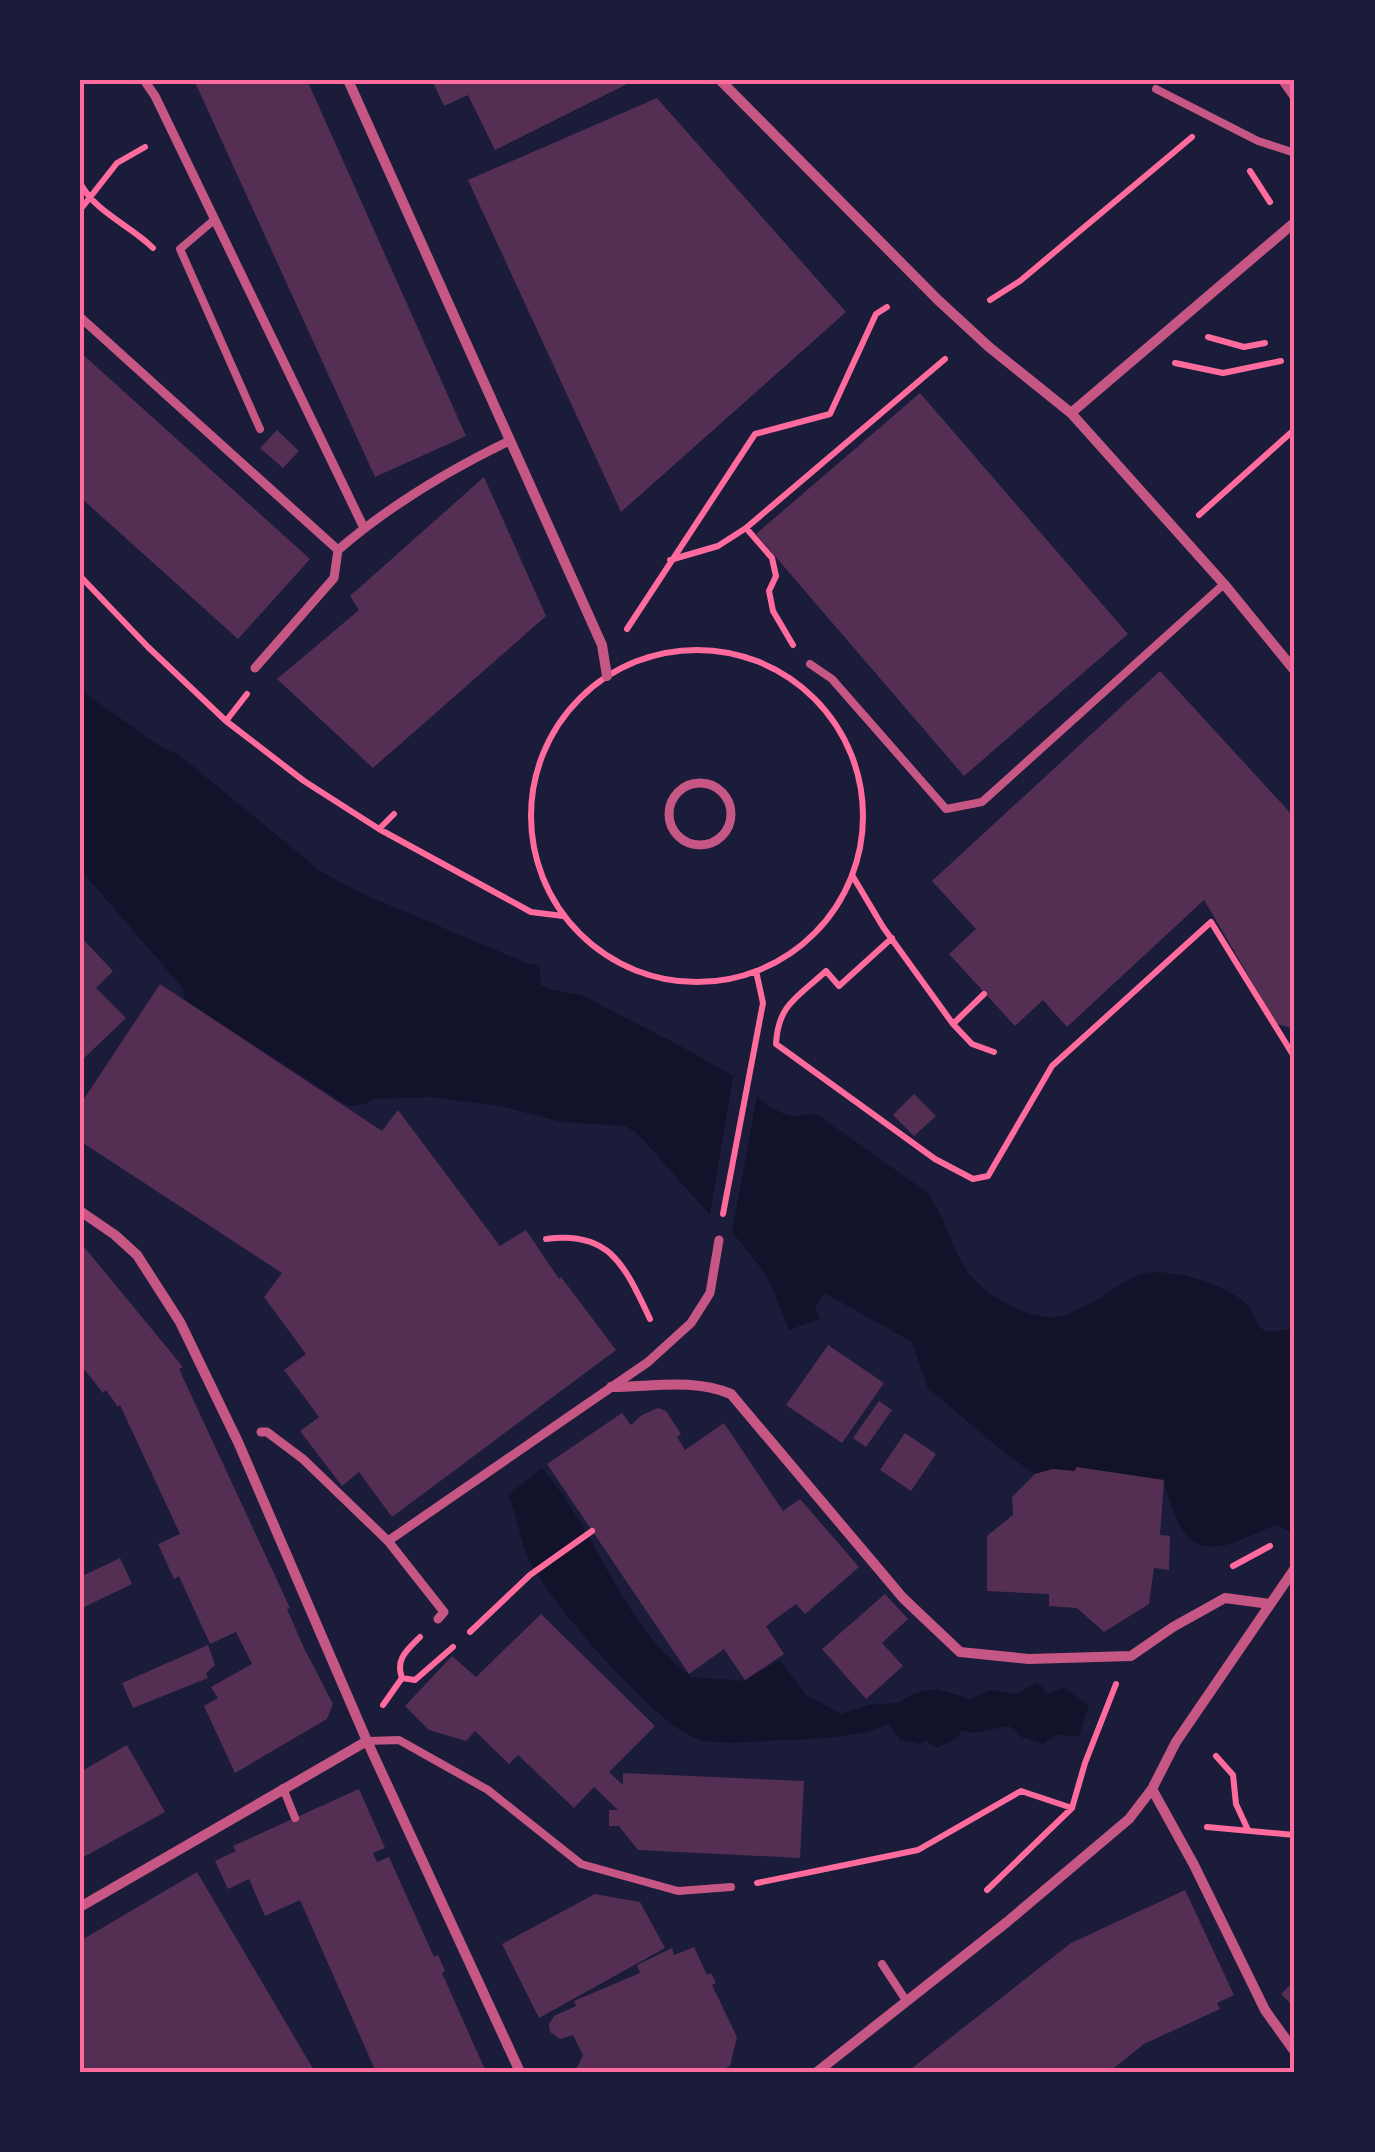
<svg xmlns="http://www.w3.org/2000/svg" width="1375" height="2152" viewBox="0 0 1375 2152" font-family="'Titillium Web',sans-serif">
<style>
.water{fill:#12122b}
.pier{fill:#1b1b3a}
.building{fill:#542f53}
.lines{fill:none;stroke-linecap:round;stroke-linejoin:round}
.path{stroke:#ff6b9d;stroke-width:6}
.service{stroke:#c65784;stroke-width:8}
.pedestrian{stroke:#c65784;stroke-width:9}
.minor{stroke:#c65784;stroke-width:10}
.neatline{fill:none;stroke:#ff6b9d;stroke-width:4}
</style>
<rect width="100%" height="100%" fill="#1b1b3a"/>
<path class="water" d="M 80,690 L 164,749 L 178,754 L 319,870 L 354,890 L 526,963 L 539,966 L 541,985 C 552,993 571,991 585,997 C 634,1023 684,1046 731,1075 C 750,1087 765,1109 788,1115 C 798,1118 807,1112 818,1115 L 925,1191 C 946,1215 950,1246 967,1271 C 983,1294 1026,1319 1053,1317 C 1066,1316 1077,1310 1088,1305 C 1110,1294 1131,1272 1156,1272 C 1184,1273 1229,1285 1248,1306 C 1255,1314 1255,1326 1265,1331 C 1273,1334 1285,1328 1294,1330 L 1295,1534 L 1277,1525 C 1262,1529 1248,1538 1233,1543 C 1182,1559 1176,1518 1163,1480 L 1077,1467 L 1075,1471 L 1053,1469 L 1035,1474 L 1006,1454 L 928,1388 L 912,1342 L 825,1293 L 815,1306 L 820,1319 L 789,1330 L 772,1286 L 761,1268 L 732,1232 L 710,1215 L 637,1133 L 625,1126 L 562,1122 L 499,1106 L 433,1097 L 372,1099 L 366,1104 L 348,1106 L 185,1000 L 182,987 L 80,869 Z
M 542,1468 C 597,1531 622,1627 692,1677 L 744,1681 L 780,1660 L 806,1695 L 841,1714 L 869,1705 L 897,1703 L 915,1693 L 936,1689 L 971,1699 L 990,1690 L 1016,1694 L 1037,1682 L 1048,1694 L 1064,1688 L 1089,1705 L 1079,1736 L 1055,1735 L 1044,1744 L 1022,1737 L 1009,1726 L 971,1733 L 961,1730 L 958,1738 L 937,1748 L 926,1741 L 920,1744 L 900,1740 L 889,1723 C 867,1737 812,1739 785,1740 C 756,1740 713,1749 687,1734 C 646,1712 543,1596 526,1553 C 519,1534 517,1514 508,1495 Z"/>
<path class="pier" d="M 734,1071 L 758,1090 L 731,1238 L 709,1220 Z"/>
<path class="building" d="M 194,80 L 307,80 L 466,436 L 375,477 Z
M 432,80 L 635,80 L 495,150 L 468,95 L 444,106 Z
M 657,98 L 846,312 L 621,512 L 468,180 Z
M 80,352 L 310,559 L 238,639 L 80,497 Z
M 920,393 L 1128,634 L 964,776 L 756,534 Z
M 277,430 L 299,451 L 283,468 L 260,448 Z
M 484,477 L 546,616 L 373,768 L 277,679 L 359,610 L 350,596 Z
M 1160,671 L 1295,818 L 1295,1029 L 1277,1024 L 1204,900 L 1067,1027 L 1043,1000 L 1015,1026 L 949,954 L 976,929 L 932,881 Z
M 80,936 L 113,971 L 96,988 L 126,1018 L 80,1062 Z
M 160,984 L 382,1131 L 398,1110 L 500,1246 L 526,1230 L 559,1279 L 561,1277 L 616,1350 L 392,1517 L 359,1472 L 342,1486 L 300,1431 L 319,1417 L 284,1370 L 306,1354 L 264,1297 L 282,1273 L 80,1141 L 80,1105 Z
M 914,1094 L 936,1116 L 914,1136 L 893,1115 Z
M 85,1248 L 183,1367 L 179,1369 L 290,1608 L 287,1609 L 304,1648 L 333,1704 L 327,1719 L 235,1773 L 204,1706 L 218,1698 L 211,1687 L 252,1664 L 236,1632 L 210,1644 L 179,1576 L 174,1579 L 158,1544 L 180,1534 L 120,1405 L 118,1407 L 106,1390 L 103,1393 L 80,1364 L 80,1252 Z
M 828,1345 L 884,1383 L 842,1443 L 786,1405 Z
M 879,1401 L 892,1410 L 866,1447 L 853,1438 Z
M 658,1408 L 666,1411 L 681,1434 L 677,1437 L 685,1450 L 724,1423 L 783,1511 L 800,1499 L 859,1567 L 805,1614 L 796,1604 L 766,1626 L 784,1654 L 745,1680 L 724,1649 L 689,1674 L 547,1464 L 622,1413 L 631,1425 L 642,1415 Z
M 905,1433 L 936,1454 L 911,1491 L 880,1470 Z
M 1076,1467 L 1164,1480 L 1160,1535 L 1170,1536 L 1169,1570 L 1154,1568 L 1149,1604 L 1104,1632 L 1077,1608 L 1049,1606 L 1049,1594 L 987,1591 L 987,1536 L 1013,1515 L 1012,1497 L 1035,1474 L 1053,1469 L 1075,1471 Z
M 120,1558 L 132,1584 L 82,1608 L 80,1577 Z
M 885,1594 L 908,1619 L 882,1643 L 903,1666 L 866,1699 L 822,1649 Z
M 541,1614 L 655,1726 L 609,1772 L 623,1785 L 623,1773 L 804,1781 L 800,1858 L 638,1850 L 619,1826 L 609,1826 L 609,1810 L 618,1810 L 594,1787 L 574,1808 L 518,1755 L 509,1764 L 475,1731 L 466,1741 L 429,1730 L 405,1706 L 452,1656 L 476,1677 Z
M 208,1645 L 215,1665 L 206,1673 L 208,1678 L 133,1708 L 122,1683 Z
M 127,1745 L 165,1812 L 80,1859 L 80,1772 Z
M 359,1789 L 385,1848 L 373,1853 L 377,1862 L 389,1857 L 434,1957 L 438,1955 L 445,1971 L 442,1973 L 486,2072 L 376,2072 L 300,1900 L 265,1916 L 249,1879 L 228,1889 L 215,1861 L 236,1851 L 233,1846 Z
M 197,1872 L 315,2072 L 80,2072 L 80,1941 Z
M 1185,1890 L 1234,1995 L 1217,2003 L 1220,2009 L 1144,2044 L 1109,2072 L 907,2072 L 1071,1943 Z
M 595,1894 L 640,1902 L 665,1948 L 539,2018 L 502,1944 Z
M 694,1947 L 707,1975 L 711,1973 L 716,1983 L 712,1985 L 737,2037 L 730,2066 L 717,2072 L 575,2072 L 583,2055 L 573,2035 L 560,2039 L 550,2032 L 549,2024 L 554,2016 L 576,2006 L 574,2001 L 640,1973 L 637,1965 L 672,1948 L 674,1955 Z
M 1295,1980 L 1295,2008 L 1281,1994 Z"/>
<g class="lines">
<path class="path" d="M 1250,171 L 1270,202
M 80,183 C 96,213 130,225 153,248
M 80,210 L 117,163 L 145,147
M 990,300 L 1020,281 L 1192,137
M 1208,337 L 1244,347 L 1265,343
M 1175,363 L 1223,373 L 1281,361
M 1199,515 L 1295,429
M 746,528 L 772,558 L 776,576 L 769,591 L 773,611 L 793,645
M 670,560 L 718,546 L 746,528 L 945,359
M 80,576 L 148,647 L 226,721 L 304,781 L 379,829 L 531,912 L 563,916
M 627,629 L 755,434 L 830,414 L 876,314 L 887,307
M531 816a166 166 0 1 1 332 0a166 166 0 1 1-332 0Z
M 226,721 L 247,694
M 379,829 L 394,814
M 852,875 L 883,927 L 953,1024 L 972,1044 L 994,1052
M 892,938 L 839,986 L 826,971 C 798,997 778,1004 776,1044 L 935,1159 L 973,1179 L 988,1176 L 1052,1066 L 1211,922 L 1295,1058
M 953,1024 L 984,994
M 723,1214 L 763,1003 L 756,971
M 546,1239 C 611,1230 625,1267 650,1319
M 1233,1566 L 1270,1546
M 470,1632 L 530,1575 L 592,1531
M 402,1678 L 415,1680 L 453,1647
M 383,1705 L 402,1678 C 395,1659 407,1650 420,1637
M 1216,1756 L 1233,1775 L 1236,1804 L 1248,1830
M 1207,1827 L 1295,1835
M 757,1883 L 918,1850 L 1021,1791 L 1072,1808 L 1085,1763 L 1116,1684
M 987,1890 L 1072,1808"/>
<path class="service" d="M 1156,89 L 1258,141 L 1295,153
M 214,220 L 180,249 L 260,429
M 810,664 L 832,679 L 946,809 L 982,802 L 1224,584
M 367,1741 L 399,1740 L 488,1790 L 581,1864 L 678,1891 L 731,1887
M 283,1788 L 295,1818
M 882,1964 L 907,2002"/>
<path class="pedestrian" d="M 144,80 L 155,96 L 364,528
M 80,317 L 338,550
M 255,668 L 334,578 L 338,550 C 389,506 449,470 509,441
M669 814a31 31 0 1 1 62 0a31 31 0 1 1-62 0Z
M 261,1432 L 267,1432 L 303,1459 L 388,1541 L 648,1362 L 691,1323 L 710,1293 L 719,1240
M 388,1541 L 444,1612 L 438,1619"/>
<path class="minor" d="M 348,80 L 602,645 L 607,676
M 720,80 L 938,300 L 989,347 L 1071,413 L 1224,584 L 1295,671
M 1283,80 L 1295,97
M 1071,413 L 1295,222
M 80,1211 L 115,1235 L 137,1255 L 180,1322 L 238,1442 L 367,1741 L 520,2072
M 611,1387 C 652,1387 692,1378 731,1394 L 903,1598 L 960,1652 L 1029,1659 L 1131,1656 L 1173,1627 L 1225,1598 L 1270,1604
M 1152,1789 L 1194,1865 L 1265,2010 L 1295,2052
M 80,1907 L 367,1741
M 817,2072 L 1007,1922 L 1129,1819 L 1152,1789 L 1176,1742 L 1295,1568"/>
</g>
<rect width="1375" height="2152" fill="none" stroke="#1b1b3a" stroke-width="165"/>
<rect x="82" y="82" width="1210" height="1988" class="neatline"/>
</svg>
